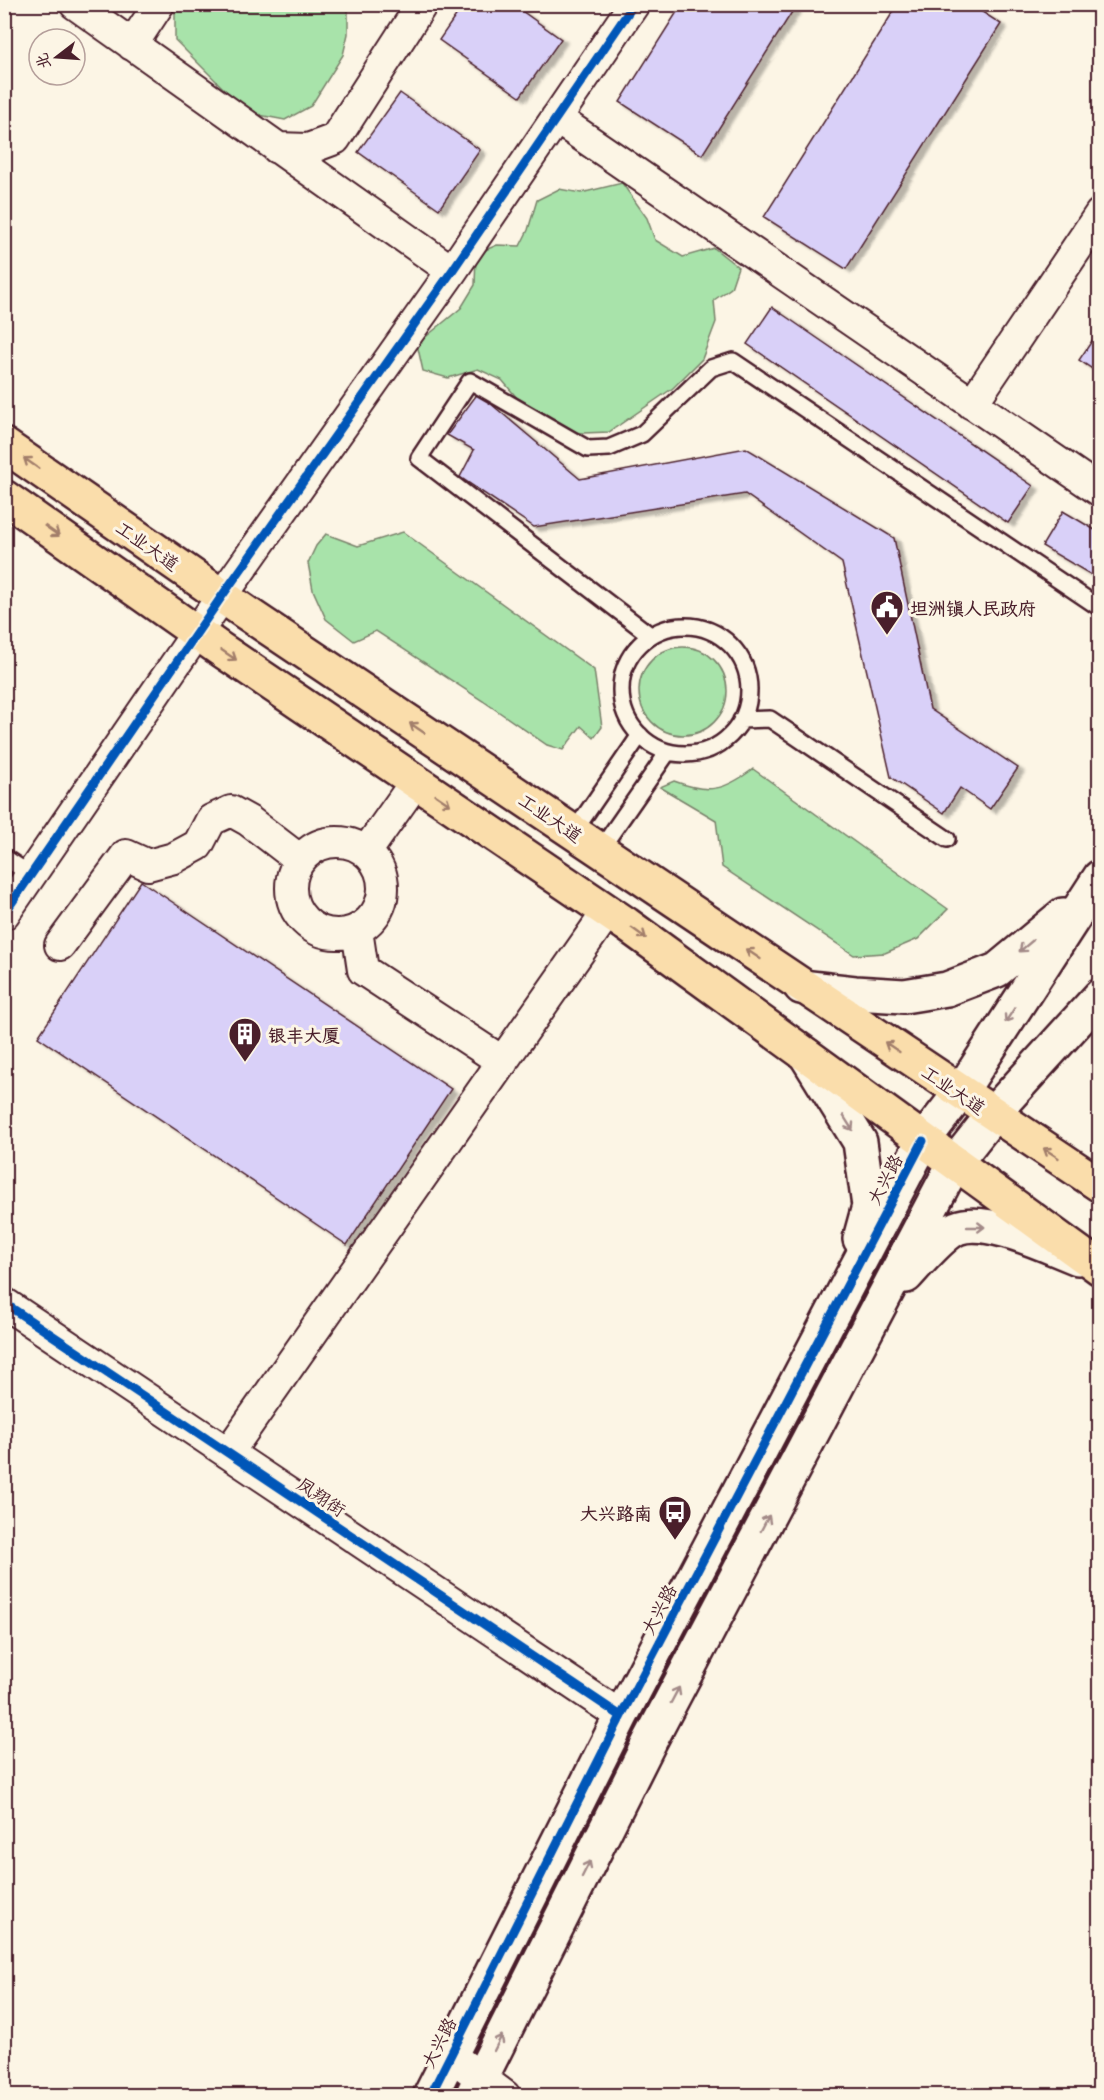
<svg xmlns="http://www.w3.org/2000/svg" width="1104" height="2100" viewBox="0 0 1104 2100" font-family="'Playpen Sans','LXGW WenKai TC',sans-serif">
<style>
.green{fill:#a8e3aa;stroke:#79816a;stroke-width:1.5}
.building{fill:#d9d0f8;stroke:#4a1f2b;stroke-width:1.5;filter:url(#shadow)}
.lines{fill:none;stroke-linecap:round;stroke-linejoin:round}
.lane-casing{stroke:#4a1f2b;stroke-width:20}
.street-casing{stroke:#4a1f2b;stroke-width:34}
.secondary-casing{stroke:#4a1f2b;stroke-width:38}
.primary-casing{stroke:#4a1f2b;stroke-width:38}
.lane{stroke:#fcf5e5;stroke-width:15}
.street{stroke:#fcf5e5;stroke-width:30}
.secondary{stroke:#fcf5e5;stroke-width:33}
.primary{stroke:#faddab;stroke-width:33}
.cycleway-casing{stroke:#fcf5e5;stroke-width:13}
.cycleway{stroke:#0057b8;stroke-width:9}
.oneway{stroke:#a27e6b}
.oneway2{stroke:#a38a88}
.labels{text-anchor:middle;dominant-baseline:central;stroke-width:6;stroke-linejoin:round;paint-order:stroke}
.street-label{font-size:18px;fill:#4a1f2b;stroke:#fcf5e5}
.poi-label{font-size:18px;font-weight:bold;fill:#4a1f2b;stroke:#fcf5e5;text-anchor:start}
</style>
<defs>
<filter id="shadow"><feDropShadow dx="6" dy="4" stdDeviation="1.5" flood-color="#0004"/></filter>
</defs>
<rect width="100%" height="100%" fill="#fcf5e5"/>
<filter id="ink" filterUnits="userSpaceOnUse"><feTurbulence type="fractalNoise" baseFrequency=".0167" numOctaves="2"/><feDisplacementMap in="SourceGraphic" scale="12" xChannelSelector="R" yChannelSelector="G"/><feConvolveMatrix kernelMatrix="1 2 1 2 8 2 1 2 1" color-interpolation-filters="sRGB"/></filter>
<g filter="url(#ink)">
<path class="green" d="M 175,5 L 348,5 L 348,34 L 343,55 L 311,106 L 285,120 L 259,115 L 238,103 L 175,40 Z
M 622,183 L 647,218 L 655,240 L 683,257 L 714,248 L 738,267 L 731,288 L 714,300 L 716,322 L 702,359 L 673,388 L 609,432 L 583,433 L 560,431 L 529,412 L 502,380 L 478,369 L 448,378 L 423,371 L 417,344 L 461,308 L 475,285 L 476,254 L 497,245 L 520,246 L 528,230 L 537,200 L 559,189 L 581,193 Z
M 403,532 L 594,670 L 602,727 L 594,738 L 581,726 L 563,750 L 547,745 L 483,701 L 376,631 L 354,641 L 326,619 L 313,590 L 308,563 L 316,546 L 326,534 L 358,546 Z
M639 691a44 44 0 1 1 88 0a44 44 0 1 1-88 0Z
M 753,769 L 948,909 L 918,939 L 885,953 L 854,955 L 722,867 L 716,820 L 660,787 L 674,781 C 708,794 724,791 753,769 Z"/>
<path class="building" d="M 464,4 L 512,4 L 561,39 L 520,97 L 439,40 Z
M 682,4 L 797,4 L 702,155 L 620,102 Z
M 898,4 L 970,4 L 1001,24 L 846,269 L 764,217 Z
M 400,93 L 480,150 L 439,209 L 358,152 Z
M 772,307 L 1033,486 L 1008,523 L 747,344 Z
M 1100,329 L 1100,374 L 1079,360 Z
M 478,393 L 580,479 L 746,448 L 894,538 L 930,709 L 1018,768 L 990,809 L 960,788 L 944,813 L 891,777 L 842,563 L 745,494 L 534,527 L 460,477 L 474,450 L 447,435 Z
M 1063,511 L 1100,533 L 1100,580 L 1042,546 Z
M 141,881 L 451,1089 L 347,1245 L 38,1037 Z"/>
<g class="lines">
<g class="lane-casing">
<path id="lane" d="M621 690a64 64 0 1 1 128 0a64 64 0 1 1-128 0Z
M 650,635 L 419,458 L 470,381 L 588,449 L 609,448 L 642,434 L 711,368 L 733,361 L 1100,608
M 741,720 L 770,719 L 947,839
M 573,833 L 640,735
M 600,850 L 668,752
M 4,857 L 31,875"/>
</g>
<g class="street-casing">
<path id="street" d="M 75,4 L 452,271
M 132,45 L 159,4
M 556,118 L 1100,491
M 277,148 L 308,149 L 335,139 L 422,4
M 972,404 L 1100,214
M291 888a46 46 0 1 1 92 0a46 46 0 1 1-92 0Z
M 366,852 L 416,781
M 4,914 L 222,596 L 452,271 L 634,4
M 357,930 L 363,970 L 503,1062
M 60,945 L 126,855 L 148,865 L 174,858 L 198,845 L 211,820 L 231,811 L 249,821 L 300,860
M 4,1303 L 621,1716
M 228,1453 L 608,911
M 450,2055 L 505,2096"/>
</g>
<g class="secondary-casing">
<path id="secondary" d="M 801,987 L 855,993 L 904,996 L 947,989 L 997,970 L 1063,915
M 806,1055 L 860,1142 L 869,1206 L 860,1239
M 906,1276 C 917,1264 943,1234 957,1228 C 987,1216 1049,1247 1078,1258
M 430,2096 L 621,1716 L 923,1141 L 960,1093 L 1100,877
M 472,2096 L 650,1741 L 954,1164 L 999,1107 L 1100,996"/>
</g>
<g class="primary-casing">
<path id="primary" d="M 4,445 L 245,612 L 1100,1185
M 4,497 L 220,649 L 626,924 L 1100,1268"/>
</g>
<use href="#lane" class="lane"/>
<use href="#street" class="street"/>
<use href="#secondary" class="secondary"/>
<use href="#primary" class="primary"/>
<g class="cycleway-casing">
<path id="cycleway" d="M 4,914 L 222,596 L 452,271 L 634,4
M 4,1303 L 621,1716
M 430,2096 L 621,1716 L 923,1141"/>
</g>
<use href="#cycleway" class="cycleway"/>
</g>
<defs><path id="oneway-shaft" d="M-6 0H5M1.5-3L5.5 0L1.5 3" fill="none" stroke-width="1.6" stroke-linecap="round" stroke-linejoin="round" transform="scale(1.5)"/></defs>
<g class="oneway">
<use href="#oneway-shaft" transform="translate(31 463) rotate(-145)"/>
<use href="#oneway-shaft" transform="translate(52 531) rotate(35)"/>
<use href="#oneway-shaft" transform="translate(229 655) rotate(34)"/>
<use href="#oneway-shaft" transform="translate(417 728) rotate(-146)"/>
<use href="#oneway-shaft" transform="translate(443 800) rotate(34)"/>
<use href="#oneway-shaft" transform="translate(639 933) rotate(36)"/>
<use href="#oneway-shaft" transform="translate(753 954) rotate(-146)"/>
<use href="#oneway-shaft" transform="translate(892 1047) rotate(-146)"/>
<use href="#oneway-shaft" transform="translate(1051 1153) rotate(-147)"/>
</g>
<g class="oneway2">
<use href="#oneway-shaft" transform="translate(1026 946) rotate(140)"/>
<use href="#oneway-shaft" transform="translate(1010 1015) rotate(123)"/>
<use href="#oneway-shaft" transform="translate(848 1123) rotate(58)"/>
<use href="#oneway-shaft" transform="translate(976 1227)"/>
<use href="#oneway-shaft" transform="translate(765 1523) rotate(-62)"/>
<use href="#oneway-shaft" transform="translate(675 1695) rotate(-62)"/>
<use href="#oneway-shaft" transform="translate(586 1869) rotate(-63)"/>
<use href="#oneway-shaft" transform="translate(498 2043) rotate(-63)"/>
</g>
</g>
<defs>
<g id="civic-pin" transform="scale(1.725)"><path d="M0 17L-7.5 6A9.5 9.5 0 1 1 7.5 6Z" fill="#4a1f2b" stroke="#fcf5e5"/><path d="M-.6-6.5H3V-4.5H.6V-3L4-1V1h2V6H-6V1h2V-1L-.6-3ZM-1.2 2.5V6h2.4V2.5Z" fill="#fff"/></g>
<g id="building-pin" transform="scale(1.725)"><path d="M0 17L-7.5 6A9.5 9.5 0 1 1 7.5 6Z" fill="#4a1f2b" stroke="#fcf5e5"/><path d="M-4-6H4V6H1V3H-1V6H-4ZM-2.5-4.3h1.7v1.8h-1.7ZM.8-4.3h1.7v1.8H.8ZM-2.5-1h1.7V.8h-1.7ZM.8-1h1.7V.8H.8Z" fill="#fff"/></g>
<g id="bus-pin" transform="scale(1.725)"><path d="M0 17L-7.5 6A9.5 9.5 0 1 1 7.5 6Z" fill="#4a1f2b" stroke="#fcf5e5"/><path d="M-5-6H5V4H4V6H2V4H-2V6H-4V4H-5ZM-3.5-4V0h7V-4ZM-3.5 1.2v1.5H-2V1.2ZM2 1.2v1.5H3.5V1.2Z" fill="#fff"/></g>
</defs>
<g fill-rule="evenodd">
<use href="#civic-pin" x="887" y="607"/>
<use href="#building-pin" x="245" y="1034"/>
<use href="#bus-pin" x="675" y="1512"/>
</g>
<g class="labels">
<g class="street-label">
<text transform="translate(148 545) rotate(35)">工业大道</text>
<text transform="translate(551 817) rotate(34)">工业大道</text>
<text transform="translate(954 1089) rotate(34)">工业大道</text>
<text transform="translate(884 1179) rotate(-62)">大兴路</text>
<text transform="translate(322 1496) rotate(34)">凤翔街</text>
<text transform="translate(658 1609) rotate(-62)">大兴路</text>
<text transform="translate(438 2042) rotate(-63)">大兴路</text>
</g>
<g class="poi-label">
<text x="910" y="607">坦洲镇人民政府</text>
<text x="268" y="1034">银丰大厦</text>
<text x="652" y="1512" text-anchor="end">大兴路南</text>
</g>
</g>
<rect width="1104" height="2100" fill="none" stroke="#fcf5e5" stroke-width="24"/>
<rect x="12" y="12" width="1080" height="2076" fill="none" stroke="#4a1f2b" stroke-width="2" filter="url(#ink)"/>
<g transform="translate(57 57) rotate(253)"><circle r="28" fill="#fcf5e5" stroke="#b59f9b" stroke-width="1.5"/>
<path d="M0-4.5L10 22L0 15L-10 22Z" fill="#4a1f2b"/>
<text y="-9" font-size="16" font-weight="bold" text-anchor="middle" fill="#4a1f2b">北</text>
</g>
</svg>
